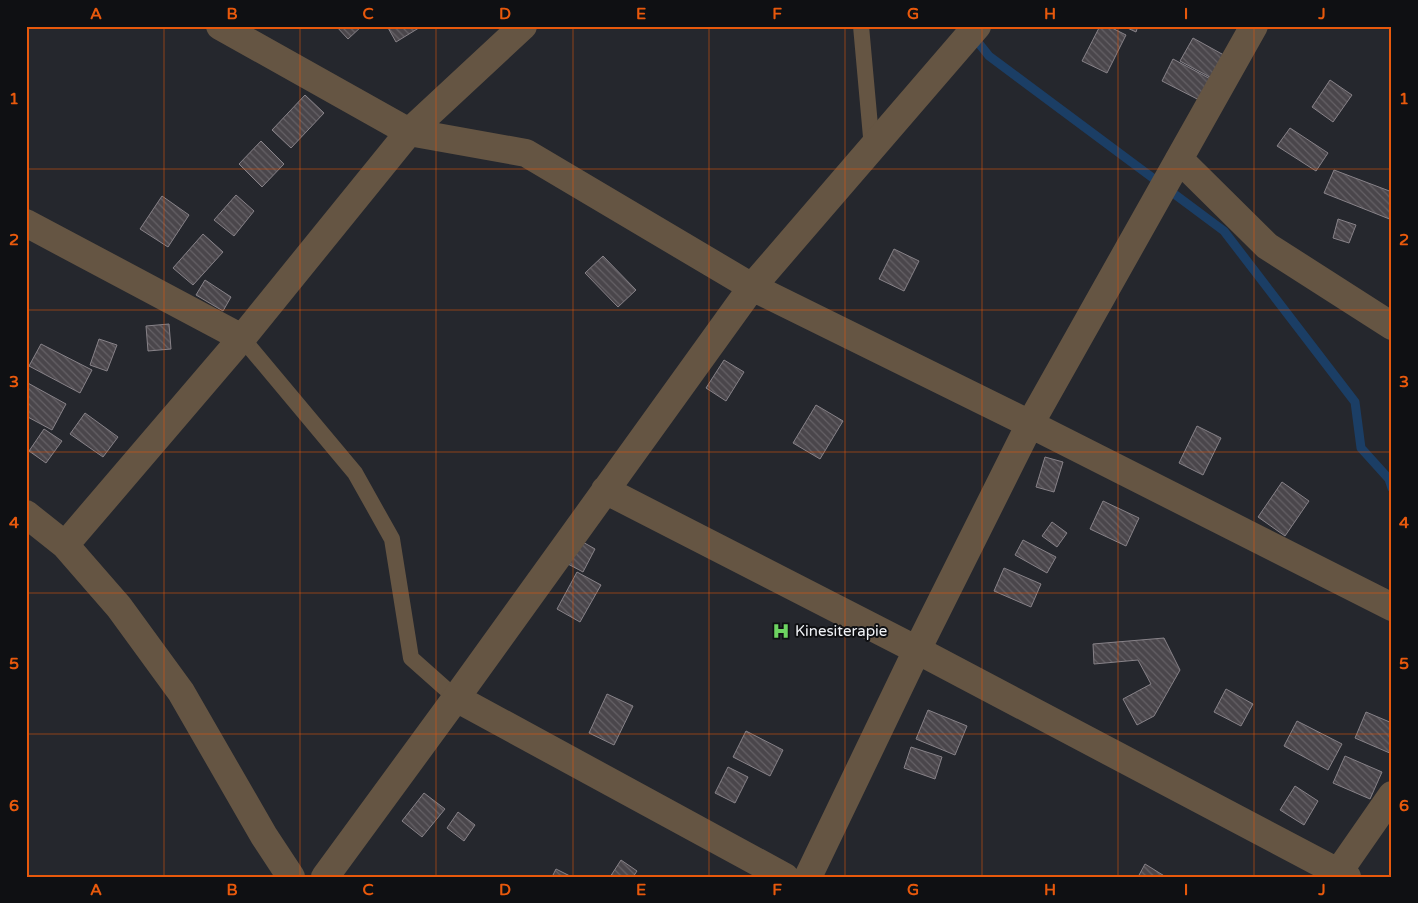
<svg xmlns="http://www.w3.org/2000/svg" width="1418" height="903" viewBox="0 0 1418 903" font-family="'Varela Round',sans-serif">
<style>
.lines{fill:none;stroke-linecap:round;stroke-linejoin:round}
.stream{stroke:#1b3e65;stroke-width:9}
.building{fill:url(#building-back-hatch);stroke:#878288}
.lane{stroke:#655543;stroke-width:16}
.street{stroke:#655543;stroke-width:28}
.grid{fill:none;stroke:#e8590c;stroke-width:1;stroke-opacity:0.55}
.labels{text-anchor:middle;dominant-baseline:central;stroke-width:4;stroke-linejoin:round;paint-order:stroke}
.poi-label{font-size:15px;fill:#f1f3f7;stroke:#0f1013;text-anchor:start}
.neatline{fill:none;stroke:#e8590c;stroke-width:2}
.grid-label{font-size:16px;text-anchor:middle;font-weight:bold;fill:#e8590c}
</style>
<defs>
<pattern id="building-back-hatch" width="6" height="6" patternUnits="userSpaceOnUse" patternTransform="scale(1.25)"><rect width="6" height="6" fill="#4a464b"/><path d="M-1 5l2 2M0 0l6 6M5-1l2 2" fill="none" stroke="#656166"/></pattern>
</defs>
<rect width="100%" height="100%" fill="#25272d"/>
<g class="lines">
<path class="stream" d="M 973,36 L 989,56 L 1224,231 L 1355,402 L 1361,448 L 1389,479 L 1392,488"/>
</g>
<path class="building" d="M 336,26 L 362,26 L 348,39 Z
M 387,26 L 422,26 L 396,42 Z
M 1100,26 L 1108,26 L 1126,35 L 1107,73 L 1082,61 Z
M 1123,26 L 1138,26 L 1136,32 Z
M 1193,38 L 1231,59 L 1219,82 L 1180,61 Z
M 1173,59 L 1218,83 L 1207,104 L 1162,81 Z
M 1330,80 L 1352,95 L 1333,122 L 1312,107 Z
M 305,95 L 324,113 L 291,148 L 272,130 Z
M 1290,128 L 1328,153 L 1316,171 L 1277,146 Z
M 261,141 L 284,164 L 262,187 L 239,164 Z
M 1334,170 L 1392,192 L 1392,220 L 1324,193 Z
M 236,195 L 254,211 L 234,236 L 214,220 Z
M 162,196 L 189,215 L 168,247 L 140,229 Z
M 1338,219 L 1356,225 L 1349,243 L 1333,238 Z
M 203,234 L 223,252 L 193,285 L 173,268 Z
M 894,249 L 919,261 L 904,291 L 879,279 Z
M 603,256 L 636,290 L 618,307 L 585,273 Z
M 205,280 L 231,297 L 223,311 L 196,295 Z
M 169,324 L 171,349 L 148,351 L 146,326 Z
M 99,339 L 117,345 L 107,371 L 90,365 Z
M 41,344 L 92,370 L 80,393 L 29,366 Z
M 724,360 L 744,372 L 726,401 L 706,388 Z
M 26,382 L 66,404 L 52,430 L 26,416 Z
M 816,405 L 843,421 L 820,459 L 793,443 Z
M 85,413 L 118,437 L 103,457 L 70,434 Z
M 1197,426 L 1221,438 L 1203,475 L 1179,463 Z
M 44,429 L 62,441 L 46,463 L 29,451 Z
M 1045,457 L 1063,462 L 1054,492 L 1036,487 Z
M 1282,482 L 1309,501 L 1285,536 L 1258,517 Z
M 1103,501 L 1139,518 L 1126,546 L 1090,529 Z
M 1052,522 L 1067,533 L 1057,547 L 1042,536 Z
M 1023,540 L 1056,557 L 1047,573 L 1015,555 Z
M 581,541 L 595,549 L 583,572 L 568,564 Z
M 1004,568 L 1041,584 L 1031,607 L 994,591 Z
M 577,572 L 601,585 L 580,622 L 557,609 Z
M 1164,638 L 1180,670 L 1154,716 L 1137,725 L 1123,699 L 1151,684 L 1138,660 L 1094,664 L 1093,644 Z
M 1226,689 L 1253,704 L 1241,726 L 1214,712 Z
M 607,694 L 633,706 L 614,745 L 589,733 Z
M 928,710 L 967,726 L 955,755 L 916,739 Z
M 1366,712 L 1392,723 L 1392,754 L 1355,738 Z
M 1297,721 L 1342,744 L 1328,770 L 1284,746 Z
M 746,731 L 783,750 L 770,776 L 733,757 Z
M 911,747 L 942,757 L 935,779 L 904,768 Z
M 1345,756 L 1382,772 L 1370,799 L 1333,783 Z
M 728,767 L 748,777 L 735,803 L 715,793 Z
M 1295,786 L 1318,801 L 1304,825 L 1280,810 Z
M 424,793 L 445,809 L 422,837 L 402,821 Z
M 458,812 L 475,825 L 464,841 L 447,828 Z
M 621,860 L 637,871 L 633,877 L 610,877 Z
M 1145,864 L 1166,877 L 1138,877 Z
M 556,869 L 572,877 L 552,877 Z"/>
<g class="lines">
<path class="lane" d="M 861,26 L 872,148
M 242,338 L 355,473 L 392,539 L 411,658 L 456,698"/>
<path class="street" d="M 220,26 L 409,132 L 526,153 L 752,287 L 1030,424 L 1392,607
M 1179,159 L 1267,246 L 1392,326
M 26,223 L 242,338
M 605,490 L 917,650 L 1347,877
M 26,514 L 65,545 L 119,607 L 181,692 L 264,836 L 291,877
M 65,545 L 242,338 L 409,132 L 523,26
M 456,698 L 785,877
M 325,877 L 456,698 L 752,287 L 977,26
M 808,877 L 917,650 L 1030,424 L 1254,26
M 1335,877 L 1392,795"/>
</g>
<path class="grid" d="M 164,26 L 164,877M 300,26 L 300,877M 436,26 L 436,877M 573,26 L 573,877M 709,26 L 709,877M 845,26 L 845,877M 982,26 L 982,877M 1118,26 L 1118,877M 1254,26 L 1254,877M 26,169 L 1392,169M 26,310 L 1392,310M 26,452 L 1392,452M 26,593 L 1392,593M 26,734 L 1392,734"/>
<defs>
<g id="hospital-bare" transform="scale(1.35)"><path d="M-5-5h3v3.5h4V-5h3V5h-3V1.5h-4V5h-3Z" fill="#6dd361" stroke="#0f1013" stroke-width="2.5" paint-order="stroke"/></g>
</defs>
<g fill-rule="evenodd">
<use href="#hospital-bare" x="781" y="631"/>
</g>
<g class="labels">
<g class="poi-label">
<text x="795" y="631">Kinesiterapie</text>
</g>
</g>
<rect width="1418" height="903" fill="none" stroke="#0f1013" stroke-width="55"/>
<rect x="28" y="28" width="1362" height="848" class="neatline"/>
<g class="grid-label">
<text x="96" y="19">A</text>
<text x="232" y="19">B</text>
<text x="368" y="19">C</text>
<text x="505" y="19">D</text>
<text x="641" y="19">E</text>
<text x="777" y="19">F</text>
<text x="913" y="19">G</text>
<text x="1050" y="19">H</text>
<text x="1186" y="19">I</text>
<text x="1322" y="19">J</text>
<text x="14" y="104">1</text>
<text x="1404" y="104">1</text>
<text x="14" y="245">2</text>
<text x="1404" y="245">2</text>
<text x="14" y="387">3</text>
<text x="1404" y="387">3</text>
<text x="14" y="528">4</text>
<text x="1404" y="528">4</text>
<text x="14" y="669">5</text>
<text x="1404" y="669">5</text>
<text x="14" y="811">6</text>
<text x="1404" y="811">6</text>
<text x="96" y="895">A</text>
<text x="232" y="895">B</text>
<text x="368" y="895">C</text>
<text x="505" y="895">D</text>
<text x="641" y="895">E</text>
<text x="777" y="895">F</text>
<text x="913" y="895">G</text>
<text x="1050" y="895">H</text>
<text x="1186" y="895">I</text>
<text x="1322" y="895">J</text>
</g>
</svg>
